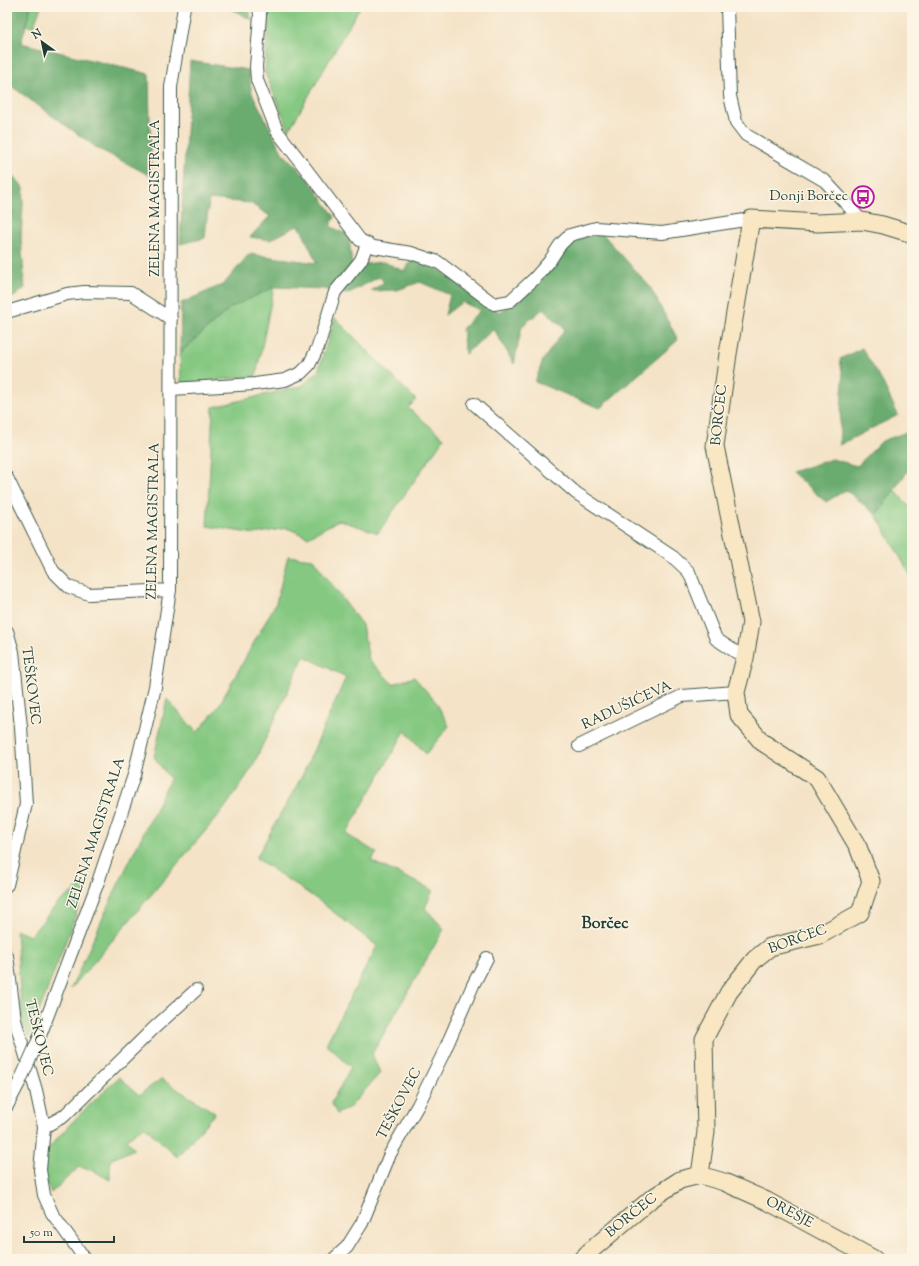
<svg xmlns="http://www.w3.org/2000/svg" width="919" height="1266" viewBox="0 0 919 1266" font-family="'Sorts Mill Goudy',serif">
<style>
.green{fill:#84c881;stroke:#52825a}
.forest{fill:#6bac6f;stroke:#457452}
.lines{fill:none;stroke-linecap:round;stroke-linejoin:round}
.street-casing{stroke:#3f564a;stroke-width:14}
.secondary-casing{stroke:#3f564a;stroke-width:19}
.street{stroke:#fff;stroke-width:12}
.secondary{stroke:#f9e7c3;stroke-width:17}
.street-bridge-casing{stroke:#3f564a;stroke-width:14;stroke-linecap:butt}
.street-bridge{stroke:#fff;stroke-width:12}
.labels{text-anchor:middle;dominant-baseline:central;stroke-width:3;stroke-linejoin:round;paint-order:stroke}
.poi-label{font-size:14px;fill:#1f3d34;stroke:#fcf5e5;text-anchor:end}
.street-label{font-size:14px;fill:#1f3d34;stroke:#fcf5e5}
.quarter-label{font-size:16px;font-weight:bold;fill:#1f3d34;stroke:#fcf5e5}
</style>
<rect width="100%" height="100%" fill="#fcf5e5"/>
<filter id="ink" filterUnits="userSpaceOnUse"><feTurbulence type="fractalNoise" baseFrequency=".025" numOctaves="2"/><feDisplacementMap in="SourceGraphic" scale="8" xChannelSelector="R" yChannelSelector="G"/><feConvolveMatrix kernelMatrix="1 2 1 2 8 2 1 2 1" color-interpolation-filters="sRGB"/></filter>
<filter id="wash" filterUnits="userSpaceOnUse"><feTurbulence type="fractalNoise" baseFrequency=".012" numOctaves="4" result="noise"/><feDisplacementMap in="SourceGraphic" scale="16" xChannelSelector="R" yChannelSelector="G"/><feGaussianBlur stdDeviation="0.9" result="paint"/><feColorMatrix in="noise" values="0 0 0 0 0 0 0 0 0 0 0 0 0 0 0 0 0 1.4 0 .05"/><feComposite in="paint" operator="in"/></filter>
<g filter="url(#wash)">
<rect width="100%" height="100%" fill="#f4e3c7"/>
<path class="green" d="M 7,7 L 41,7 L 33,27 L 7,19 Z
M 269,7 L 360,7 L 289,130 L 265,73 Z
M 274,287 L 256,376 L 181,384 L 180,353 L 230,308 Z
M 335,318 L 416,400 L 408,408 L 444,438 L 378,533 L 339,520 L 308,537 L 287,528 L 254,534 L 207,526 L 213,407 L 302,386 L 318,371 Z
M 894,489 L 912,510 L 912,578 L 876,515 Z
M 288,556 L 313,559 L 362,625 L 369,660 L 393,684 L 414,677 L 436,702 L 449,726 L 426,754 L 405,731 L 346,834 L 377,853 L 371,861 L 433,890 L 425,908 L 444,929 L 372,1054 L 380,1073 L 350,1107 L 337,1114 L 331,1103 L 351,1067 L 326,1044 L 377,946 L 318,900 L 256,858 L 302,776 L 346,677 L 304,656 L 252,768 L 224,809 L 71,989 L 115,891 L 170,779 L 154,757 L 167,699 L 197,733 L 218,707 L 276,603 Z
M 89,880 L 29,1038 L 22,1021 L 16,930 L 30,936 L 58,903 Z
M 119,1077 L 139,1095 L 161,1079 L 215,1113 L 177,1157 L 144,1126 L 127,1139 L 134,1149 L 110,1160 L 110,1180 L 94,1171 L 79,1167 L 51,1193 L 44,1179 L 42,1155 L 75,1119 Z"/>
<path class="forest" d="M 7,7 L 31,7 L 21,43 L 149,74 L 151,176 L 97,148 L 7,83 Z
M 228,7 L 249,7 L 251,20 Z
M 190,61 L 248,70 L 252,93 L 282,152 L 309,180 L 335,217 L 330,226 L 349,236 L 352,265 L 384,262 L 404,271 L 412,260 L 437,268 L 499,312 L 512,302 L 552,266 L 573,241 L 601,232 L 650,287 L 678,340 L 600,408 L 535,382 L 543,360 L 565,329 L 543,309 L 522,326 L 514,364 L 494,329 L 465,354 L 462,329 L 480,310 L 462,302 L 445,315 L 450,295 L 420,282 L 397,290 L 371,291 L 384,282 L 379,277 L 347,294 L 325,289 L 274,287 L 230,308 L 180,353 L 181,303 L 224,284 L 249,254 L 317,263 L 299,225 L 270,240 L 250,237 L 270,216 L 250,203 L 209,199 L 205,238 L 180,244 Z
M 7,169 L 24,188 L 21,238 L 25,288 L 14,297 L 7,297 Z
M 862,348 L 883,383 L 898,415 L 839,445 L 843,378 L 840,359 Z
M 912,430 L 912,465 L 876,515 L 846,490 L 826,502 L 791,472 L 832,459 L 857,466 L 882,441 Z"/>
</g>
<g filter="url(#ink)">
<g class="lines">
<g class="street-casing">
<path id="street" d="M 259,7 L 260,15 L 256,67 L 257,80 L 277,131 L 360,240 L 374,247 L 411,253 L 438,262 L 494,304 L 510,301 L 534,279 L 549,262 L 560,245 L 570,235 L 596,228 L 662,233 L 751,219
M 727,7 L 730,96 L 736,122 L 746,135 L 825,181 L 862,221
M 7,312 L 67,294 L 84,292 L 131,293 L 171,319
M 171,389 L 255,384 L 285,380 L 301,373 L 309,365 L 318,347 L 335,292 L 361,260 L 367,244
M 474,404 L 576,493 L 673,557 L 689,572 L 716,639 L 745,658
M 7,478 L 53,571 L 69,587 L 89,594 L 170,590
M 7,631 L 13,652 L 21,727 L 26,804 L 7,885
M 579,746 L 682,696 L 736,692
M 7,956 L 15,1020 L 36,1090 L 44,1127 L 40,1170 L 44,1195 L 52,1213 L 85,1259
M 38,1041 L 98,882 L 134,775 L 155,687 L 170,590 L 171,87 L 184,7
M 7,1106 L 20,1081
M 44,1127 L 64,1116 L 153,1029 L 196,990
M 334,1259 L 347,1247 L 362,1223 L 390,1154 L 418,1105 L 444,1052 L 473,985 L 487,958"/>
</g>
<g class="secondary-casing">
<path id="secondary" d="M 700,1175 L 706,1132 L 704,1039 L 729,992 L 755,959 L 770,947 L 820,935 L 860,913 L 871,881 L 858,847 L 817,778 L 762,742 L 739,715 L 736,692 L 745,658 L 751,622 L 715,446 L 728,354 L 751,219 L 818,223 L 862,221 L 883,225 L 912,234
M 700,1175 L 724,1182 L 767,1201 L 874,1259
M 582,1259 L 589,1252 L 651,1199 L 680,1180 L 700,1175"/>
</g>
<use href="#street" class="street"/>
<use href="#secondary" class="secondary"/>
<g class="street-bridge-casing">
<path id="street-bridge" d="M 20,1081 L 38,1041"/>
</g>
<use href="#street-bridge" class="street-bridge"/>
</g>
</g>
<defs>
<g id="bus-ring" transform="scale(1.15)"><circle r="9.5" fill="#fcf5e5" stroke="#b5179e" stroke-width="1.5"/><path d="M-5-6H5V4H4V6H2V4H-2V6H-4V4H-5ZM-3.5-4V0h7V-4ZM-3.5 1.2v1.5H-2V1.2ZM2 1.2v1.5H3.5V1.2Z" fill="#b5179e"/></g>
</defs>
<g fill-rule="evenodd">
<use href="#bus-ring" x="863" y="197"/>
</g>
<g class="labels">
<g class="poi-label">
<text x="848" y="197">Donji Borčec</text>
</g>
<g class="street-label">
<text transform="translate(156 198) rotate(-90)">ZELENA MAGISTRALA</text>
<text transform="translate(720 415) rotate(-84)">BORČEC</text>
<text transform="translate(154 521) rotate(-89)">ZELENA MAGISTRALA</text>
<text transform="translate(30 686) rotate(83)">TEŠKOVEC</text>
<text transform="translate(627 706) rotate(-25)">RADUŠIĆEVA</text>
<text transform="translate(97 833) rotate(-72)">ZELENA MAGISTRALA</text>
<text transform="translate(798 940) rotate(-20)">BORČEC</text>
<text transform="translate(38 1038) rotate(76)">TEŠKOVEC</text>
<text transform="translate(400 1104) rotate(-62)">TEŠKOVEC</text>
<text transform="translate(789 1213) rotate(28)">OREŠJE</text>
<text transform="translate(632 1216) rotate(-39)">BORČEC</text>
</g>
<g class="quarter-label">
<text x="605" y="924">Borčec</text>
</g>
</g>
<rect width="919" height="1266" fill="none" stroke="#fcf5e5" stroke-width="24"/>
<g transform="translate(42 42) rotate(327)" stroke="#fcf5e5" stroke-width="3" paint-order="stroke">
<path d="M0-3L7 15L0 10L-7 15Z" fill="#1f3d34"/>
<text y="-6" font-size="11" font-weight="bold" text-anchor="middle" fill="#1f3d34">N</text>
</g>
<path d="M24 1236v6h90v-6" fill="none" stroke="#1f3d34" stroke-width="2"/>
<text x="30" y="1236" font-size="12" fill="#1f3d34" stroke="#fcf5e5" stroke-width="3" paint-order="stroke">50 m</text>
</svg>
